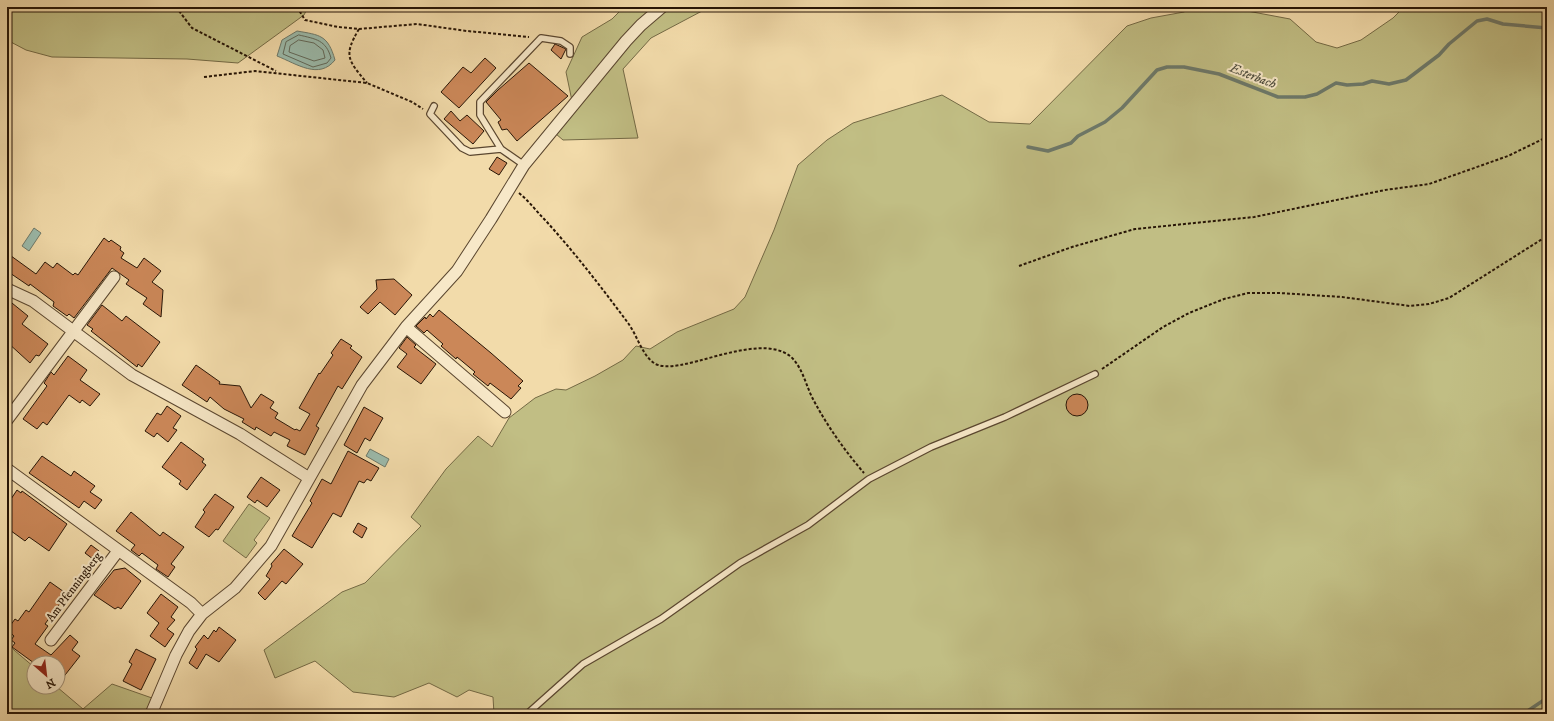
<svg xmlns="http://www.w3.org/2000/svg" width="1554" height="721" viewBox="0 0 1554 721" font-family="'IM FELL DW Pica',serif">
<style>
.green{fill:#c1be84;stroke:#746a45}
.water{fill:#9bbbac;stroke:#6d796a}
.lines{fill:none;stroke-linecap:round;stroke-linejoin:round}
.shore{stroke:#616859;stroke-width:1}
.stream{stroke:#6d796a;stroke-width:3.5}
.building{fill:#cb8758;stroke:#271506}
.lane-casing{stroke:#5a462f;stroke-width:8}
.street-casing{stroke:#5a462f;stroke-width:13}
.path{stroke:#271506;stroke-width:2;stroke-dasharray:3 2;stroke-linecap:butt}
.lane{stroke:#f7e8c8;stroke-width:5.5}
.street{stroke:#f7e8c8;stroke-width:11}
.labels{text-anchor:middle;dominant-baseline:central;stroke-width:4;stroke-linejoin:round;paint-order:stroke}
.street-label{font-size:12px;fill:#271506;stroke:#f7e8c8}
.water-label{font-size:13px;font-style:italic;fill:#504f40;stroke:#f7e8c8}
</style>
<rect width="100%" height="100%" fill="#f2dbaa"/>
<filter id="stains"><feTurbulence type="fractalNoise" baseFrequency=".005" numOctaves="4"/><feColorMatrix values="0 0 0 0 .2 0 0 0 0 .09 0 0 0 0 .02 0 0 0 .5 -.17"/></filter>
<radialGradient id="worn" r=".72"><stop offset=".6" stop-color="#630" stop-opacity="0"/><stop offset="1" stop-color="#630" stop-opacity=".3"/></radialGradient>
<path class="green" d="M 7,7 L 308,7 L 304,15 L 238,63 L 187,59 L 52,57 L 26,50 L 7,40 Z
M 624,7 L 654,7 L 572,101 L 566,72 L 582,37 L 612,19 Z
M 669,7 L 720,7 L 702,11 L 651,38 L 623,69 L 638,138 L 563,140 L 556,134 L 644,27 L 653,17 Z
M 1192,7 L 1226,7 L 1290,19 L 1316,42 L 1337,48 L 1361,40 L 1393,18 L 1404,7 L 1547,7 L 1547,714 L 527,714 L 523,711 L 510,714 L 494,714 L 493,697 L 469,690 L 457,697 L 429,683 L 394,697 L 353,692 L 315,661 L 275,678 L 264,650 L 342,592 L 365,583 L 421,526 L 411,517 L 446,469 L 478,436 L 492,447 L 509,418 L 535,398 L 556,389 L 566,390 L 595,376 L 623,360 L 636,346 L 650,349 L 677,332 L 734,309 L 745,297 L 774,230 L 798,165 L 827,140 L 853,123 L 942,95 L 989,122 L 1030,124 L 1127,26 L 1151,18 L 1184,12 Z
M 249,504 L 270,518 L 254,540 L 257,543 L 246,558 L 223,541 Z
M 7,641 L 14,650 L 34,667 L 34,687 L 57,687 L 83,709 L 112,684 L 152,698 L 145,714 L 7,714 Z"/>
<path class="water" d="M 297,31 C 320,35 328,35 335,60 C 319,80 297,64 277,56 L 282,40 Z
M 34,228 L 41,233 L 29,251 L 22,246 Z
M 370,449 L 389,459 L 385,467 L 366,456 Z"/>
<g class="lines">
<path class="shore" d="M 299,35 C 316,39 326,40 331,58 L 327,63 L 313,67 L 283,54 L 286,42 Z
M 299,40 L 314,43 L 323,50 L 325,58 L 314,61 L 289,52 L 290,46 Z"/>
<path class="stream" d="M 1028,147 L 1048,151 L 1071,143 L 1078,136 L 1105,122 L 1122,108 L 1157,70 L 1167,67 L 1184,67 L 1219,74 L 1278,97 L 1305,97 L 1317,94 L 1336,83 L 1347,85 L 1363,84 L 1372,81 L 1389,84 L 1406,80 L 1439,55 L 1449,44 L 1477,21 L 1487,19 L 1503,24 L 1547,28
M 1523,714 L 1547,698"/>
</g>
<path class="building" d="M 555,44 L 566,49 L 561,59 L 551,50 Z
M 485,58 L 496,68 L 459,108 L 441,92 L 463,67 L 471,73 Z
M 529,63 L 568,96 L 517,141 L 507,129 L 502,130 L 498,122 L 501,120 L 486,102 L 498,90 Z
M 451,111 L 460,121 L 467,115 L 484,131 L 473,144 L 444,119 Z
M 497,157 L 507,163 L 499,175 L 489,169 Z
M 104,238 L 109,242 L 111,240 L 121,247 L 120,250 L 124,253 L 121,258 L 137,268 L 144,258 L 161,271 L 152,282 L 163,290 L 161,317 L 143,304 L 147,298 L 126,284 L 129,280 L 112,268 L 74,318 L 69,314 L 67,316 L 53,306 L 54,302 L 30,284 L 29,286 L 7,271 L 7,253 L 36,274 L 45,262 L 53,268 L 57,263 L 73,275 L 75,273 L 78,275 Z
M 394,279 L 412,295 L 395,315 L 380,302 L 368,314 L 360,307 L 377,289 L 376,280 Z
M 7,299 L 28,316 L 22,324 L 48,344 L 39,356 L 36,355 L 30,363 L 7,342 Z
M 102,305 L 122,321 L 126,316 L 160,342 L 142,367 L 138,364 L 137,367 L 91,331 L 93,329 L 87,325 Z
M 439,310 L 491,353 L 523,381 L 518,386 L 521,388 L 511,399 L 490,383 L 488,386 L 473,374 L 475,372 L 457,357 L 456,359 L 441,346 L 443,344 L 427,330 L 424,333 L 416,326 L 425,317 L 426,319 L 430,314 L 433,317 Z
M 407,337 L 416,345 L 414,347 L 436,364 L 421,384 L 397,367 L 407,354 L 399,348 Z
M 341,339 L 352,346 L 350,348 L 362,357 L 342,389 L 338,386 L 316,426 L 319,428 L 305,455 L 287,446 L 290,440 L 274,432 L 271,436 L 256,427 L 255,430 L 242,422 L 244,419 L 224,409 L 210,397 L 207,402 L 182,385 L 196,365 L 220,382 L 219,384 L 240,386 L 251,408 L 261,394 L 274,402 L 270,408 L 278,413 L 275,418 L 295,430 L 296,429 L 300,431 L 310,414 L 299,408 L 319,373 L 320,374 L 333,355 L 331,353 Z
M 68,356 L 87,370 L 80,380 L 100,394 L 90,406 L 82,400 L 80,403 L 69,395 L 47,425 L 43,422 L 37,429 L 23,419 L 47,386 L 44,383 L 51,372 L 54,375 Z
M1066 405a11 11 0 1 1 22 0a11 11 0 1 1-22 0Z
M 167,406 L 181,416 L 173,428 L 177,430 L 168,442 L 157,433 L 154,437 L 145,431 L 157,413 L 161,415 Z
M 364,407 L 383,418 L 370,441 L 365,438 L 357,453 L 344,445 Z
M 181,442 L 204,459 L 202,462 L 206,465 L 187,490 L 179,484 L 181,481 L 162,467 Z
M 348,451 L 379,468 L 371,481 L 367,479 L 364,483 L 359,481 L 341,517 L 333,513 L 312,548 L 292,536 L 312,503 L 310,501 L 322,479 L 331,484 Z
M 42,456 L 71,476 L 74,471 L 95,486 L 90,492 L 102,500 L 95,509 L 84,501 L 79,508 L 29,473 Z
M 261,477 L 280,490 L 267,507 L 257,500 L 255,503 L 247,497 Z
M 17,490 L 21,493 L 22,491 L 67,524 L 49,551 L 29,537 L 25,541 L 7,528 L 7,505 Z
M 215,494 L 234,507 L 218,530 L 216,529 L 209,537 L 195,527 L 205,512 L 203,510 Z
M 131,512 L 160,536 L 163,532 L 184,547 L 171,564 L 175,567 L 168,577 L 156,569 L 158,565 L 142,553 L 139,556 L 131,550 L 135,545 L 116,531 Z
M 358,523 L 367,528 L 362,538 L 353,532 Z
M 91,545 L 99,551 L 93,559 L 85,553 Z
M 284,549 L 303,564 L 286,584 L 282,581 L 265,600 L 258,593 L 270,579 L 266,576 L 272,566 L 271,564 Z
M 125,568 L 141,581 L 121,609 L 118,607 L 115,609 L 94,595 L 114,570 Z
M 50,582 L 67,594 L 45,624 L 48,626 L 35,644 L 51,655 L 70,635 L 78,642 L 72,650 L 80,656 L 58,684 L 58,663 L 34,663 L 12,647 L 15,643 L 11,640 L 14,636 L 7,630 L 15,619 L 18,621 L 26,610 L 29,612 Z
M 161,594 L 178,607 L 171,617 L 175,620 L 167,629 L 174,634 L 165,647 L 150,636 L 159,623 L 147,613 Z
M 219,627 L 236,640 L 219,662 L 206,654 L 197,669 L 189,663 L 197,649 L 195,647 L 204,635 L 208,639 L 214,630 L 216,632 Z
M 136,649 L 156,659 L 141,690 L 123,681 L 132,664 L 129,662 Z"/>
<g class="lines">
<g class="lane-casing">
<path id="lane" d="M 434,106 L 430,114 L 462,148 L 470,152 L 501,149
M 524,165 L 501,149 L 480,115 L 480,102 L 541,38 L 561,41 L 570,47 L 570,54
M 527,714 L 583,664 L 661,619 L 740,563 L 808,525 L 869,479 L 931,447 L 1005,417 L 1095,374"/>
</g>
<g class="street-casing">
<path id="street" d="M 7,289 L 33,301 L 132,375 L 240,434 L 309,478
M 406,327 L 505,412
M 7,420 L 114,277
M 7,469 L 191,603 L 202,614
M 51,640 L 118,551
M 151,714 L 176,655 L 189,631 L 202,614 L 235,588 L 271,546 L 362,385 L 406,327 L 457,271 L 491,219 L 524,165 L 626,41 L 641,25 L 662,7"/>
</g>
<path class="path" d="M 176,7 L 192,28 L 276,71
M 297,7 L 305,20 L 338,27 L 359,29 L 417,24 L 467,31 L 529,37
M 359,29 C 343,56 348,60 367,83
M 204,77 L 255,71 L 367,83 L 412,102 L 423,109
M 519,193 C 529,201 537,212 546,221 C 575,253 602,288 628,323 C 637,335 642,355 654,363 C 677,379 755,330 790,356 C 803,367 806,387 814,401 C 828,427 845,451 864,473
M 1019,266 L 1072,247 L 1135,229 L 1254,217 L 1385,190 L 1429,184 L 1508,156 L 1547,137
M 1102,369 L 1163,327 L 1189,313 L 1224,299 L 1248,293 L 1280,293 L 1342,297 L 1410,306 L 1429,304 L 1449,298 L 1547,236"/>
<use href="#lane" class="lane"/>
<use href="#street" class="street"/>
</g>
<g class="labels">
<g class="street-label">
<text transform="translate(74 587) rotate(-53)">Am Pfenningberg</text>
</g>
<g class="water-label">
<text transform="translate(1253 76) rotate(21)">Esterbach</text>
</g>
</g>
<rect width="1554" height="721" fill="none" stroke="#f2dbaa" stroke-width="24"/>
<rect x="8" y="8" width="1538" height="705" fill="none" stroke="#271506" stroke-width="2"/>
<rect x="12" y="12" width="1530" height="697" fill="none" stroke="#271506"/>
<g transform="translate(46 675) rotate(152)"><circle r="19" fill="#f7e8c8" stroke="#a4947a"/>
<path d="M0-3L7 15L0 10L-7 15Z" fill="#8f2418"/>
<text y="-6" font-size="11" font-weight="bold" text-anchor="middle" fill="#271506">N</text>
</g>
<rect width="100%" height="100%" filter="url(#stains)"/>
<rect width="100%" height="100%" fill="url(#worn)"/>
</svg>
